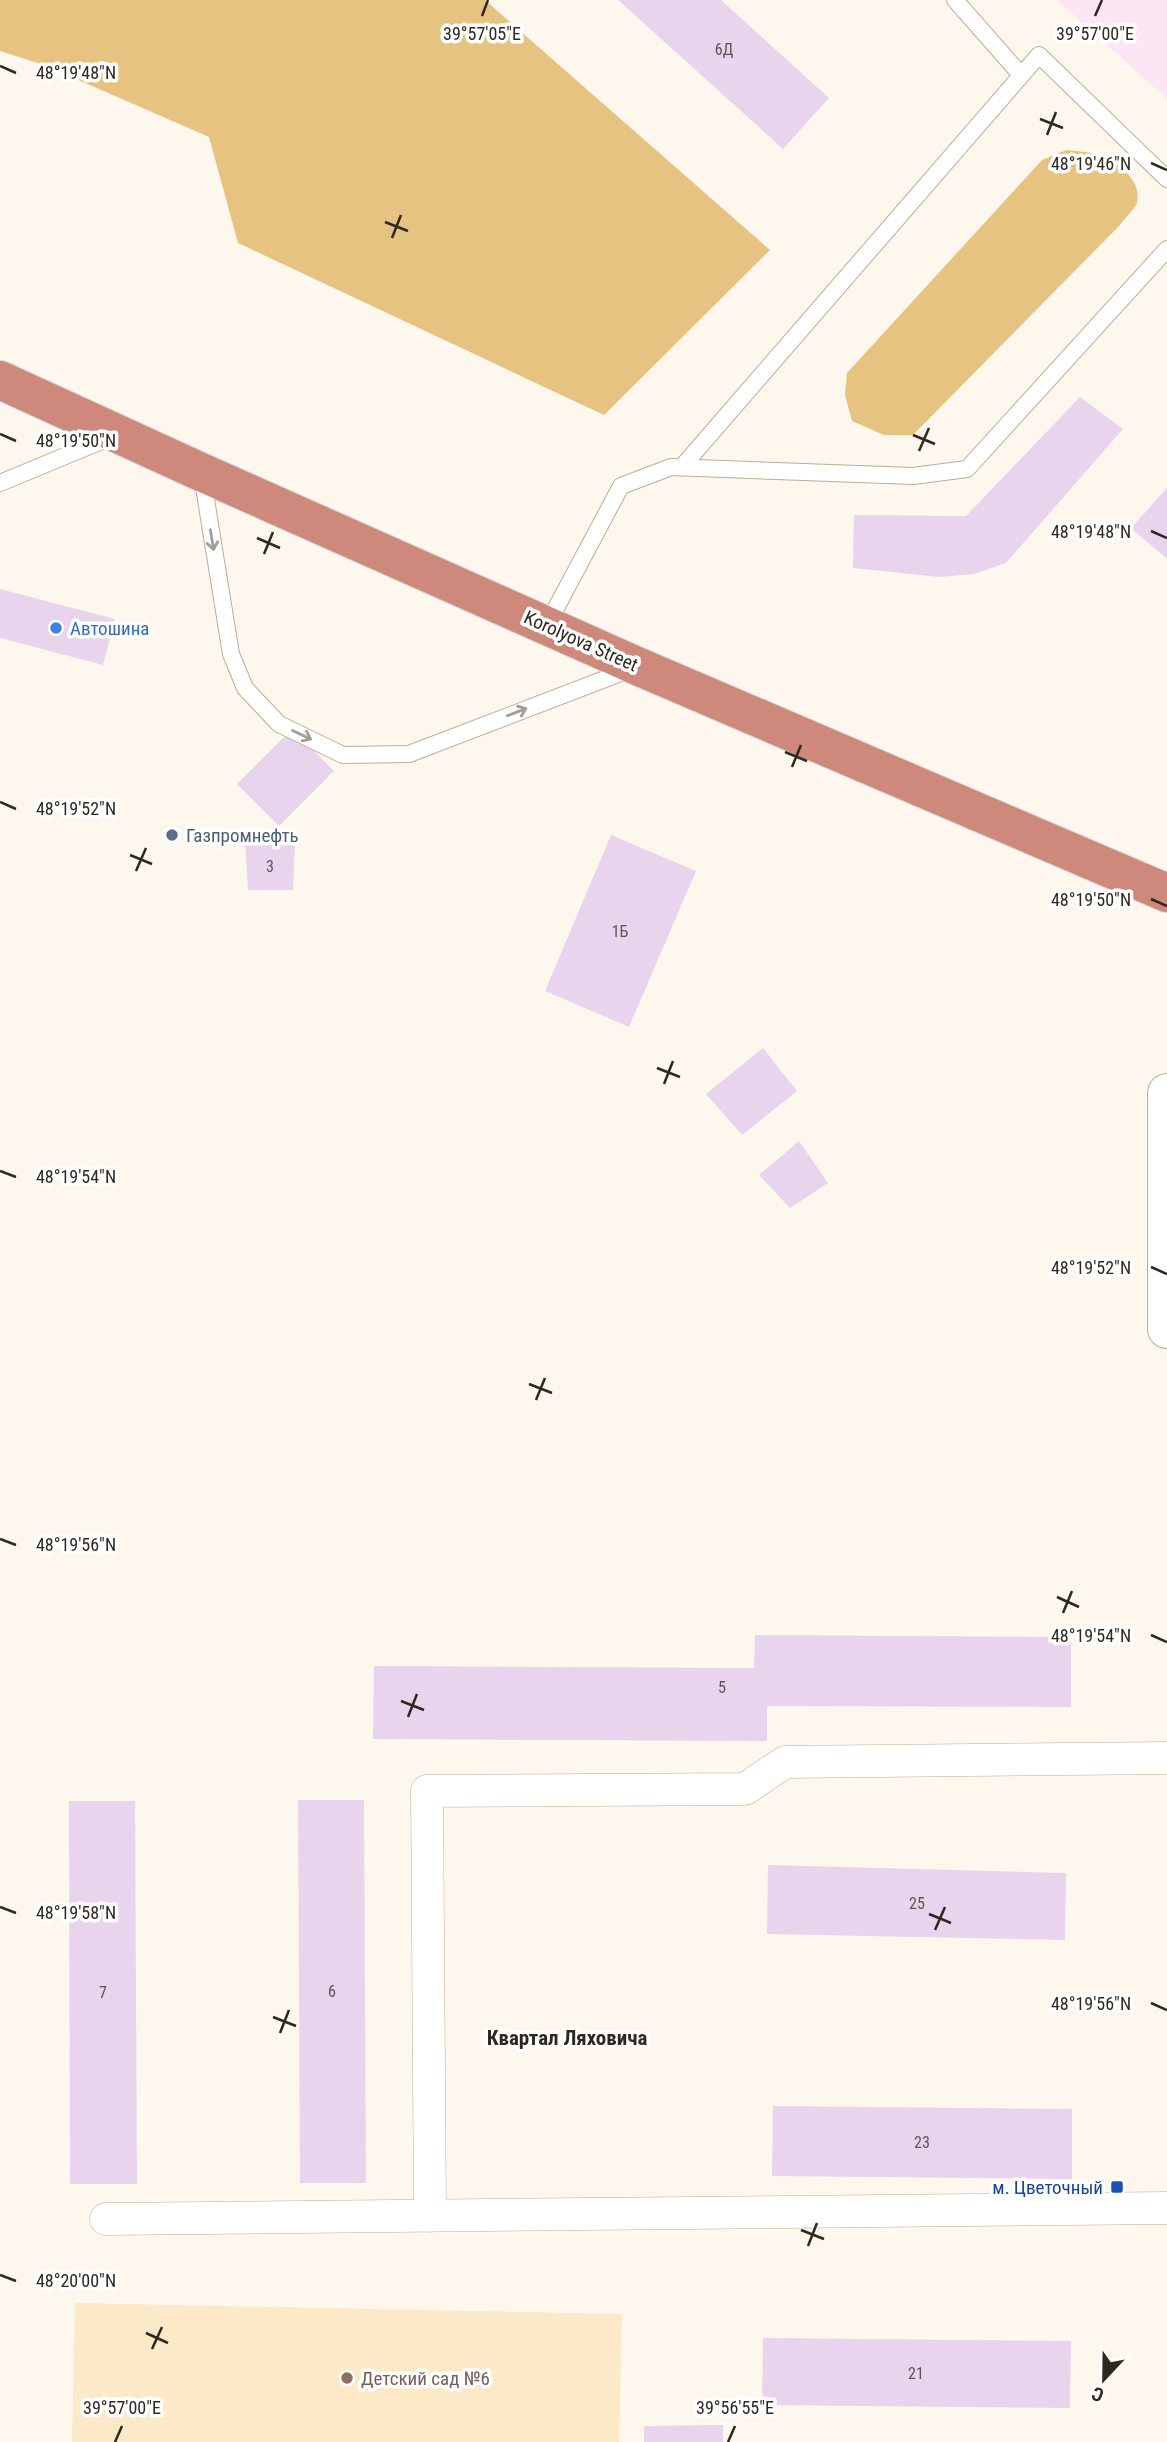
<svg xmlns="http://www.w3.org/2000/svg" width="1167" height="2442" viewBox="0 0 1167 2442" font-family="'Roboto Condensed',sans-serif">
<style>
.industrial{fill:#fce6f4}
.built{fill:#fbe9c8}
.green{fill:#e7c381}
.building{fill:#e8d5ed}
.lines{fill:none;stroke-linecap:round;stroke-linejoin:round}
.service-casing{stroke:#bcae95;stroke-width:18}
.minor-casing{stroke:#bcae95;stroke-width:33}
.tertiary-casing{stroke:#bcae95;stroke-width:40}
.trunk-casing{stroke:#d9d8d7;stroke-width:40}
.service{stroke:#fff;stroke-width:16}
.minor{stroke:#fff;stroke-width:32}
.tertiary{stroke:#fff;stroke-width:38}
.trunk{stroke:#ce887c;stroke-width:38}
.oneway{stroke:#a19e9a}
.ticks{fill:none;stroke:#2e281f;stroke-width:2.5}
.shop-dot{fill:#3f7fe0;stroke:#fff;stroke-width:2.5}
.service-dot{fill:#5c6f8a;stroke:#fff;stroke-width:2.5}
.transit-dot{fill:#1a4fb4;stroke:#fff;stroke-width:2.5}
.education-dot{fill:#8d6e63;stroke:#fff;stroke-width:2.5}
.labels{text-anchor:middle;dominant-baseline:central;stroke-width:7;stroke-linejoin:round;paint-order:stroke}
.number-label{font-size:16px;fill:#5c5352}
.shop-label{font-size:19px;fill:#366cbe;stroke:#fff;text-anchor:start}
.street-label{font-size:19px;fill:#2e281f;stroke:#fff}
.service-label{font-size:19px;fill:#4e5e75;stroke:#fff;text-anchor:start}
.transit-label{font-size:19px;fill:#164399;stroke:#fff;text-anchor:end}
.education-label{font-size:19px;fill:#785e54;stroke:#fff;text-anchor:start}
.neighbourhood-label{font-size:21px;font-weight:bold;fill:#2e281f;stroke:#fff}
.ticks-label{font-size:18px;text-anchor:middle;fill:#2e281f;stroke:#fff;stroke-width:7;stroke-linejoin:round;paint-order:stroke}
</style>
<rect width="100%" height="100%" fill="#fdf7ed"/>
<path class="industrial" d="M 1057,0 L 1167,0 L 1167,99 Z"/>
<path class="built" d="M 75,2303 L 622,2314 L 619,2442 L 72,2442 Z"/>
<path class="green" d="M 0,0 L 485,0 L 770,250 L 604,415 L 238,243 L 209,137 L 44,65 L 0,51 Z
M 1066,150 C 1096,153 1116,154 1133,181 C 1137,187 1139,196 1137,203 C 1134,210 1124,219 1120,225 L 913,435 L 884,435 L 852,421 L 845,395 L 847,373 L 1042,160 Z"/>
<path class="building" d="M 618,0 L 721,0 L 829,98 L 783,149 Z
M 1080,397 L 1123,429 L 1006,563 L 974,574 L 939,577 L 853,568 L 854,515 L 966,516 Z
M 1167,488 L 1167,559 L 1131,528 Z
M 0,589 L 115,619 L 103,665 L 0,638 Z
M 292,729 L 334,771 L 279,826 L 237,784 Z
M 611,835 L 696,871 L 629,1027 L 545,991 Z
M 295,841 L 293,890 L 248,890 L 245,843 Z
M 763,1048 L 797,1091 L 742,1135 L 706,1094 Z
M 799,1141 L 828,1183 L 790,1208 L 759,1175 Z
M 755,1635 L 1071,1637 L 1071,1707 L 767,1706 L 767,1741 L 373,1739 L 374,1666 L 754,1668 Z
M 298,1800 L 364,1800 L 366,2183 L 300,2183 Z
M 69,1801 L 135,1801 L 137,2184 L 70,2184 Z
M 768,1865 L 1066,1873 L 1065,1940 L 767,1934 Z
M 773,2106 L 1072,2109 L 1072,2179 L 772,2176 Z
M 763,2338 L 1071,2341 L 1070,2408 L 762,2405 Z
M 723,2425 L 723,2442 L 644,2442 L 644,2426 Z"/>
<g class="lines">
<g class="service-casing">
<path id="service" d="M 955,0 L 1021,75
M 681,468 L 1039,55 L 1167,179
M 202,475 L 231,654 L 245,688 L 279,724 L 343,755 L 409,754 L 631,669
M 0,483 L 111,437
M 547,625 L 621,486 L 671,467 L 913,476 L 967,469 L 1167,249"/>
</g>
<g class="minor-casing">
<path id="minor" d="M 430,2216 L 427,1791 L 745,1789 L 785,1762 L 1167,1758
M 106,2219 L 1167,2208"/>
</g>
<g class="tertiary-casing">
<path id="tertiary" d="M 1167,1093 L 1167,1329"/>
</g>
<g class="trunk-casing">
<path id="trunk" d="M 0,380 L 201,472 L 637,666 L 1167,893"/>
</g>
<use href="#service" class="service"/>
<use href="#minor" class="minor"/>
<use href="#tertiary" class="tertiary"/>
<use href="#trunk" class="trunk"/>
</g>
<defs><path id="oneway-shaft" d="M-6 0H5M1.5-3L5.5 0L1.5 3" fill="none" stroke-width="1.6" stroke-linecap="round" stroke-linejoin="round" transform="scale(1.75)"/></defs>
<g class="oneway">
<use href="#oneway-shaft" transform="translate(212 540) rotate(81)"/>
<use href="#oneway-shaft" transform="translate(517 712) rotate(-21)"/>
<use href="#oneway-shaft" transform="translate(302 735) rotate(25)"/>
</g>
<path class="ticks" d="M 482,16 L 488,0M 1095,16 L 1102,0M 0,66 L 16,73M 1040,119 L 1063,128M 1047,135 L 1056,112M 1151,163 L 1167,170M 385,222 L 408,231M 392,238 L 401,215M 0,434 L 16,441M 913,435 L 935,444M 919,451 L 929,428M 1151,531 L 1167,538M 257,538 L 280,548M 264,554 L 273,532M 785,752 L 807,761M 792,767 L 801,745M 0,802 L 16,809M 130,855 L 152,864M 136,871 L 146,848M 1151,899 L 1167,906M 657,1068 L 680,1077M 664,1084 L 673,1061M 0,1171 L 16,1177M 1151,1267 L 1167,1274M 529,1384 L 552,1393M 536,1400 L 545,1378M 0,1539 L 16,1545M 1057,1597 L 1079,1607M 1063,1613 L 1072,1591M 1151,1635 L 1167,1642M 401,1701 L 424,1710M 408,1717 L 417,1694M 0,1907 L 16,1913M 929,1914 L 951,1923M 935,1930 L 945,1907M 1151,2003 L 1167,2010M 273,2017 L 296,2026M 280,2033 L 289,2010M 801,2230 L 824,2239M 808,2246 L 817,2223M 0,2275 L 16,2281M 146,2333 L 168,2343M 152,2349 L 162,2327M 115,2442 L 122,2426M 728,2442 L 735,2426"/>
<circle class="shop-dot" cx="56" cy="628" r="7"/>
<circle class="service-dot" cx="172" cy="835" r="7"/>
<rect class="transit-dot" x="1110" y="2180" width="14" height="14" rx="3.5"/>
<circle class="education-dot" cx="347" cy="2378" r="7"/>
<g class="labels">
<g class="number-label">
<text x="724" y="49">6Д</text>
<text x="270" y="866">3</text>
<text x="620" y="931">1Б</text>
<text x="722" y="1687">5</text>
<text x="917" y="1903">25</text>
<text x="332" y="1991">6</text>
<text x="103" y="1992">7</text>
<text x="922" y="2142">23</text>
<text x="916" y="2373">21</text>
</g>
<g class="shop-label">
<text x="70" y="628">Автошина</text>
</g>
<g class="street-label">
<text transform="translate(581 641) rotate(24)">Korolyova Street</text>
</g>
<g class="service-label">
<text x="186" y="835">Газпромнефть</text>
</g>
<g class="transit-label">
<text x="1103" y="2187">м. Цветочный</text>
</g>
<g class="education-label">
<text x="361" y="2378">Детский сад №6</text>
</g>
<g class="neighbourhood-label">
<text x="567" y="2038">Квартал Ляховича</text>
</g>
</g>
<g class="ticks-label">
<text x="482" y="40">39°57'05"E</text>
<text x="1095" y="40">39°57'00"E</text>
<text x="76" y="79">48°19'48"N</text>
<text x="1091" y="170">48°19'46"N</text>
<text x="76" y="447">48°19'50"N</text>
<text x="1091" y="538">48°19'48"N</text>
<text x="76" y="815">48°19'52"N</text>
<text x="1091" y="906">48°19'50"N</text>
<text x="76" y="1183">48°19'54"N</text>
<text x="1091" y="1274">48°19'52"N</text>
<text x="76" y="1551">48°19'56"N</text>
<text x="1091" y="1642">48°19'54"N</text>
<text x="76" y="1919">48°19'58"N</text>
<text x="1091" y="2010">48°19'56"N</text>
<text x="76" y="2287">48°20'00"N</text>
<text x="122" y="2414">39°57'00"E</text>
<text x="735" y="2414">39°56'55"E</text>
</g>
<g transform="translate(1104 2379) rotate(202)" stroke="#ffffff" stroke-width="5" paint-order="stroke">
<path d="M0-5L12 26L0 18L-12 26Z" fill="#2e281f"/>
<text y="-10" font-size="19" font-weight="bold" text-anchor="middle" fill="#2e281f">С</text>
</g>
</svg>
